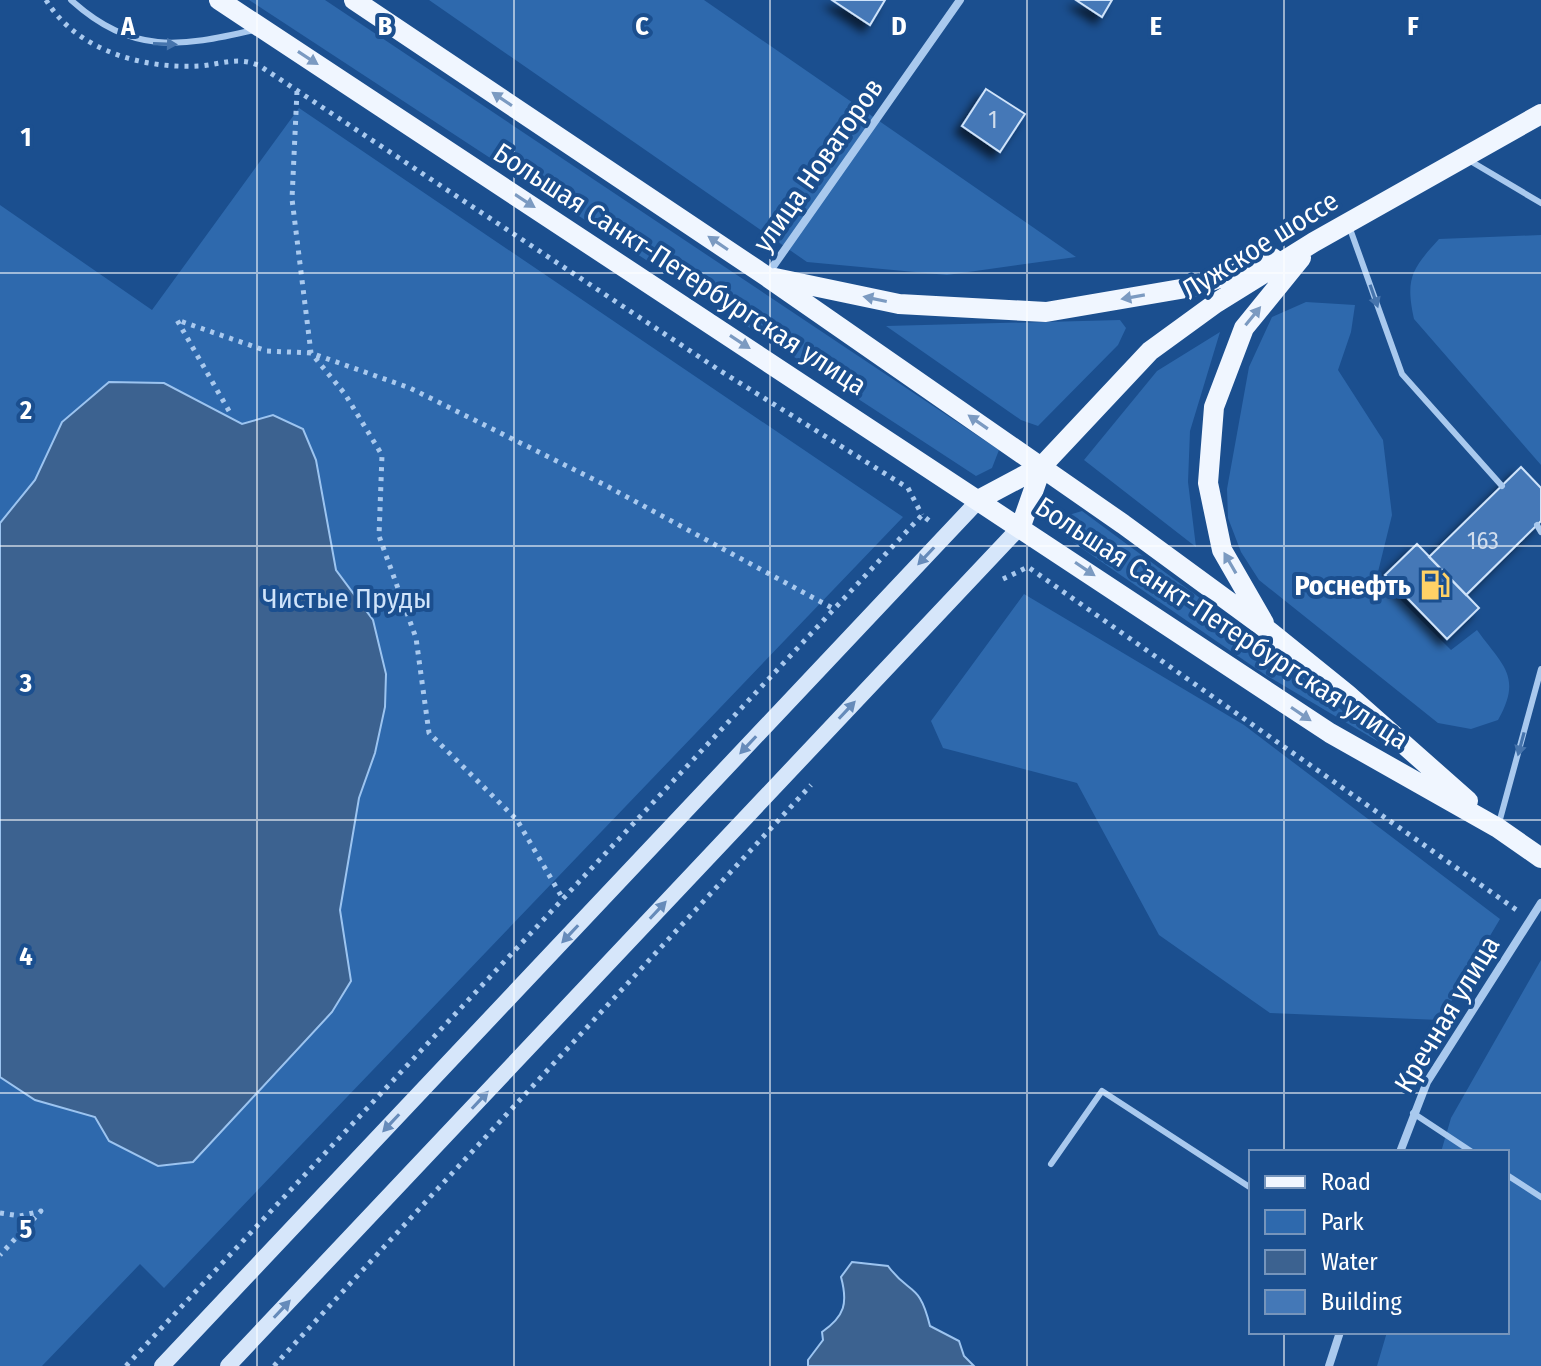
<svg xmlns="http://www.w3.org/2000/svg" width="1541" height="1366" viewBox="0 0 1541 1366" font-family="'Fira Sans Condensed',sans-serif">
<style>
.green{fill:#2e69ad}
.water{fill:#3c6290;stroke:#9cc4f0;stroke-width:2}
.building{fill:#4478b7;stroke:#cfe3fa;stroke-width:2;filter:url(#shadow)}
.lines{fill:none;stroke-linecap:round;stroke-linejoin:round}
.path{stroke:#a9c9ee;stroke-width:5;stroke-dasharray:4 6;stroke-linecap:butt}
.service{stroke:#a9c9ee;stroke-width:6}
.minor{stroke:#a9c9ee;stroke-width:8}
.secondary{stroke:#d6e6fa;stroke-width:16}
.primary{stroke:#f0f6ff;stroke-width:20}
.oneway{fill:#4674ac}
.oneway2{fill:#7b9ac1}
.oneway3{fill:#668bba}
.grid{fill:none;stroke:#fff;stroke-width:2;stroke-opacity:0.55}
.labels{text-anchor:middle;dominant-baseline:central;stroke-width:8;stroke-linejoin:round;paint-order:stroke}
.number-label{font-size:24px;fill:#d0dded}
.street-label{font-size:28px;fill:#fff;stroke:#1b4f8f}
.poi-label{font-size:28px;font-weight:bold;fill:#fff;stroke:#1b4f8f;text-anchor:end}
.park-label{font-size:28px;fill:#cfe3fa;stroke:#1b4f8f}
.grid-label{font-size:26px;text-anchor:middle;font-weight:bold;fill:#fff;stroke:#1b4f8f;stroke-width:8;stroke-linejoin:round;paint-order:stroke}
</style>
<defs>
<filter id="shadow"><feDropShadow dx="-7" dy="7" stdDeviation="4" flood-color="#0009"/></filter>
</defs>
<rect width="100%" height="100%" fill="#1b4f8f"/>
<path class="green" d="M 249,0 L 325,0 L 999,450 L 992,468 L 976,476 Z
M 429,0 L 704,0 L 1076,257 L 947,275 L 807,262 Z
M 299,108 L 903,517 L 164,1288 L 140,1264 L 42,1366 L 0,1366 L 0,205 L 152,310 Z
M 1541,235 L 1541,465 L 1414,319 C 1405,278 1412,269 1439,239 Z
M 1306,302 L 1355,305 L 1351,332 L 1338,370 L 1383,440 L 1392,515 L 1377,576 L 1451,650 L 1477,630 C 1502,665 1523,676 1498,720 L 1471,729 L 1438,723 L 1259,580 L 1241,552 L 1228,518 L 1227,489 L 1249,367 L 1272,317 Z
M 1120,320 L 1126,328 L 1118,345 L 1038,426 L 1021,420 L 886,326 Z
M 1220,332 L 1190,431 L 1188,482 L 1196,547 L 1084,460 L 1157,371 Z
M 1082,511 L 1277,655 L 1379,742 L 1264,674 L 1064,536 L 1062,517 Z
M 1024,594 L 1244,725 L 1500,919 L 1440,1020 L 1270,1013 L 1159,935 L 1077,783 L 943,748 L 931,721 Z
M 1541,960 L 1541,1366 L 1377,1366 L 1387,1332 L 1507,1332 L 1507,1152 L 1441,1152 L 1451,1118 Z"/>
<path class="water" d="M 109,382 L 164,383 L 242,424 L 273,415 L 303,429 L 316,460 L 336,570 L 373,620 L 386,674 L 385,707 L 375,753 L 359,798 L 340,910 L 351,981 L 332,1012 L 193,1162 L 158,1166 L 109,1141 L 95,1117 L 35,1100 L 0,1077 L 0,523 L 35,480 L 62,422 Z
M 852,1262 L 888,1266 C 910,1296 919,1281 930,1326 L 959,1341 L 964,1356 L 974,1366 L 808,1366 L 808,1360 L 823,1340 L 822,1332 C 845,1316 848,1303 841,1277 Z"/>
<path class="building" d="M 832,0 L 885,0 L 870,25 Z
M 1076,0 L 1112,0 L 1102,17 Z
M 986,89 L 1025,114 L 1000,152 L 962,126 Z
M 1521,467 L 1541,488 L 1541,521 L 1466,595 L 1429,557 Z
M 1417,544 L 1479,608 L 1447,639 L 1385,575 Z"/>
<g class="lines">
<path class="path" d="M 46,0 C 77,51 143,69 200,66 C 222,64 239,56 260,66 L 719,370 L 908,488 L 922,515
M 297,91 L 292,199 L 311,353 L 345,394 L 382,455 L 379,536 L 416,638 L 429,733 L 517,820 L 563,899
M 229,411 L 177,320 L 267,351 L 311,353 L 410,388 L 603,484 L 834,609
M 1003,579 L 1028,567 L 1518,911
M 0,1213 L 20,1216 L 41,1211 L 0,1255
M 126,1366 L 922,515 L 932,523
M 274,1366 L 811,785"/>
<path class="service" d="M 71,0 C 132,55 180,47 254,30
M 1467,159 L 1541,203
M 1349,226 L 1402,374 L 1502,486
M 1537,525 L 1541,532
M 1499,823 L 1541,669
M 1413,1113 L 1472,1152
M 1051,1164 L 1102,1091 L 1251,1188
M 1507,1175 L 1541,1197"/>
<path class="minor" d="M 767,275 L 960,0
M 1400,1152 L 1427,1082 L 1541,903
M 1329,1366 L 1340,1332"/>
<path class="secondary" d="M 162,1366 L 980,499
M 228,1366 L 1021,526"/>
<path class="primary" d="M 219,0 L 1330,733 L 1498,828 L 1541,858
M 354,0 L 766,276 L 1123,524 L 1269,631 L 1347,694 L 1468,801
M 775,278 L 899,304 L 1046,312 L 1198,286 L 1273,258
M 980,499 L 1042,466
M 1021,526 L 1042,466 L 1150,351 L 1216,303 L 1314,242 L 1541,114
M 1264,623 L 1222,550 L 1208,483 L 1214,407 L 1244,328 L 1301,258"/>
</g>
<defs><path id="oneway-solid" d="M-6-.8H1V-3.2L6.5 0L1 3.2V.8H-6Z" transform="scale(2)"/></defs>
<g class="oneway">
<use href="#oneway-solid" transform="translate(165 44) rotate(2)"/>
<use href="#oneway-solid" transform="translate(1374 296) rotate(71)"/>
<use href="#oneway-solid" transform="translate(1521 744) rotate(105)"/>
</g>
<g class="oneway2">
<use href="#oneway-solid" transform="translate(308 58) rotate(33)"/>
<use href="#oneway-solid" transform="translate(502 99) rotate(-146)"/>
<use href="#oneway-solid" transform="translate(525 201) rotate(33)"/>
<use href="#oneway-solid" transform="translate(718 243) rotate(-146)"/>
<use href="#oneway-solid" transform="translate(1133 297) rotate(170)"/>
<use href="#oneway-solid" transform="translate(875 299) rotate(-168)"/>
<use href="#oneway-solid" transform="translate(1253 316) rotate(-51)"/>
<use href="#oneway-solid" transform="translate(740 342) rotate(33)"/>
<use href="#oneway-solid" transform="translate(978 422) rotate(-145)"/>
<use href="#oneway-solid" transform="translate(1230 563) rotate(-120)"/>
<use href="#oneway-solid" transform="translate(1085 569) rotate(34)"/>
<use href="#oneway-solid" transform="translate(1301 714) rotate(34)"/>
</g>
<g class="oneway3">
<use href="#oneway-solid" transform="translate(926 556) rotate(133)"/>
<use href="#oneway-solid" transform="translate(847 710) rotate(-47)"/>
<use href="#oneway-solid" transform="translate(748 745) rotate(133)"/>
<use href="#oneway-solid" transform="translate(658 910) rotate(-47)"/>
<use href="#oneway-solid" transform="translate(570 934) rotate(133)"/>
<use href="#oneway-solid" transform="translate(480 1100) rotate(-47)"/>
<use href="#oneway-solid" transform="translate(391 1123) rotate(133)"/>
<use href="#oneway-solid" transform="translate(282 1309) rotate(-47)"/>
</g>
<path class="grid" d="M 257,0 L 257,1366M 514,0 L 514,1366M 770,0 L 770,1366M 1027,0 L 1027,1366M 1284,0 L 1284,1152M 0,273 L 1541,273M 0,546 L 1541,546M 0,820 L 1541,820M 0,1093 L 1541,1093M 1284,1332 L 1284,1366"/>
<defs>
<g id="fuel-bare" transform="scale(2.4)"><path d="M-5.5-6h7V0h2V4h1.3V-2.5L3-4.5l.8-.8L6-3V5H2.5V1h-1V6h-7ZM-4.2-4.7v3.2H.2V-4.7Z" fill="#ffd166" stroke="#1b4f8f" stroke-width="2.5" paint-order="stroke"/></g>
</defs>
<g fill-rule="evenodd">
<use href="#fuel-bare" x="1435" y="585"/>
</g>
<g class="labels">
<g class="number-label">
<text x="993" y="120">1</text>
<text x="1483" y="541">163</text>
</g>
<g class="street-label">
<text transform="translate(818 165) rotate(-55)">улица Новаторов</text>
<text transform="translate(1260 245) rotate(-32)">Лужское шоссе</text>
<text transform="translate(680 269) rotate(33)">Большая Санкт-Петербургская улица</text>
<text transform="translate(1222 623) rotate(33)">Большая Санкт-Петербургская улица</text>
<text transform="translate(1447 1014) rotate(-59)">Кречная улица</text>
</g>
<g class="poi-label">
<text x="1411" y="585">Роснефть</text>
</g>
<g class="park-label">
<text x="347" y="598">Чистые Пруды</text>
</g>
</g>
<g class="grid-label">
<text x="128" y="35">A</text>
<text x="385" y="35">B</text>
<text x="642" y="35">C</text>
<text x="899" y="35">D</text>
<text x="1156" y="35">E</text>
<text x="1413" y="35">F</text>
<text x="26" y="146">1</text>
<text x="26" y="419">2</text>
<text x="26" y="692">3</text>
<text x="26" y="965">4</text>
<text x="26" y="1238">5</text>
</g>
<rect x="1249" y="1150" width="260" height="184" fill="#1b4f8f" stroke="#7695bc" stroke-width="2"/>
<rect x="1265" y="1176" width="40" height="12" fill="#f0f6ff" stroke="#7695bc" stroke-width="2"/>
<text x="1321" y="1190" font-size="24" fill="#ffffff">Road</text>
<rect x="1265" y="1210" width="40" height="24" fill="#2e69ad" stroke="#7695bc" stroke-width="2"/>
<text x="1321" y="1230" font-size="24" fill="#ffffff">Park</text>
<rect x="1265" y="1250" width="40" height="24" fill="#3c6290" stroke="#7695bc" stroke-width="2"/>
<text x="1321" y="1270" font-size="24" fill="#ffffff">Water</text>
<rect x="1265" y="1290" width="40" height="24" fill="#4478b7" stroke="#7695bc" stroke-width="2"/>
<text x="1321" y="1310" font-size="24" fill="#ffffff">Building</text>
</svg>
